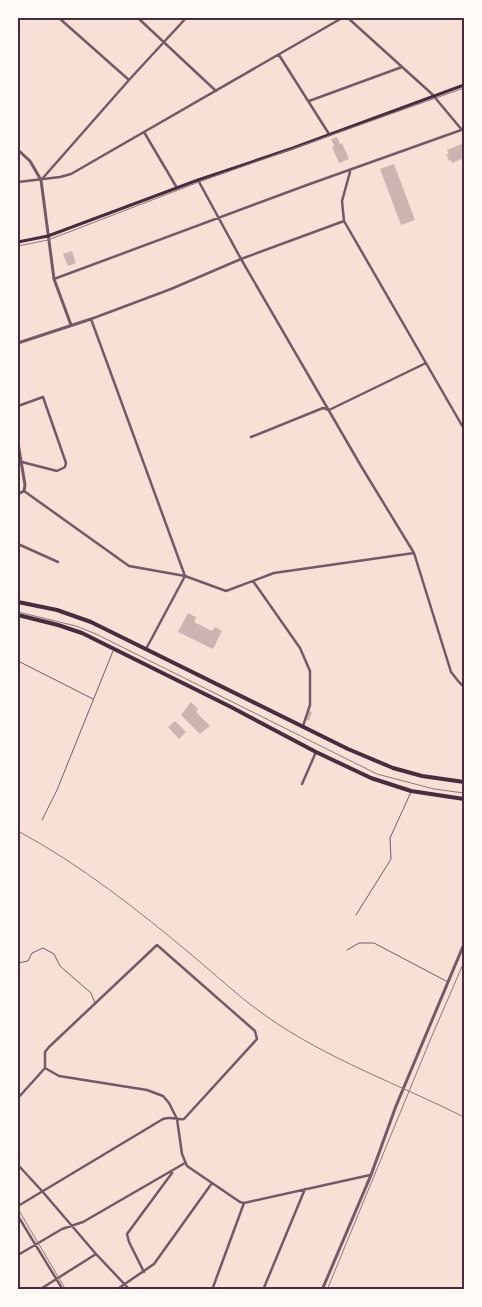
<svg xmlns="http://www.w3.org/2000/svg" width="482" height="1307" viewBox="0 0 482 1307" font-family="'Nunito Sans',sans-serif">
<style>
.building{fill:#ccb4b1}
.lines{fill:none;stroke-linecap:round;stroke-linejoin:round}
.service{stroke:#755966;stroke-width:1}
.minor{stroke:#755966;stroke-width:2.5}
.tertiary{stroke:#755966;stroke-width:3}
.secondary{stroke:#4a2c40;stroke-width:3}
.primary{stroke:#4a2c40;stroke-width:4}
.tram{stroke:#8f747c;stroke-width:1}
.rail{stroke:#8f747c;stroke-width:1}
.neatline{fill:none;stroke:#4a2c40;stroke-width:2}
</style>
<rect width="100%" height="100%" fill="#f7e1d7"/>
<path class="building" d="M 337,137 L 340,144 L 342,143 L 349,159 L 339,163 L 332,147 L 334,146 L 331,139 Z
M 464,143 L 464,158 L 452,163 L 451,160 L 449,161 L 446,154 L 449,154 L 447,150 Z
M 394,164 L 415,220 L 401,225 L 380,169 Z
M 72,251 L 76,263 L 68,266 L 63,254 Z
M 188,613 L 196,617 L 194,622 L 212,631 L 215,627 L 222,631 L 213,649 L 178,632 Z
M 191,702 L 198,709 L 196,712 L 210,726 L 200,734 L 181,715 Z
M 308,711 L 312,712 L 309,721 L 305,719 Z
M 175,721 L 186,732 L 179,739 L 168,727 Z"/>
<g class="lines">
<path class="service" d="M 18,661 L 93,699
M 42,820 L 57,790 L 113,651
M 356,915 L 391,859 L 390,838 L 411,792
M 347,950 L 359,943 L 374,943 L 448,982
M 18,963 L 28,961 L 32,953 L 43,948 L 54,954 L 60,966 L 91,993 L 95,1003"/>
<path class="minor" d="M 59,18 L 129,80
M 138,18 L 216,91
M 348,18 L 432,94 L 462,130
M 279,55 L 329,134
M 309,101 L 402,67
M 144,132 L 177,188
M 350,172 L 342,201 L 344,221 L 464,429
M 42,179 L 129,80 L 186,18
M 198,180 L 241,259 L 361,466 L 414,553 L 451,672 L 459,682 L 464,687
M 18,182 L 60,177 L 71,174 L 342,18
M 54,279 L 307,185 L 464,129
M 18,406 L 43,397 L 66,463 L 65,467 L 57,471 L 22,462
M 251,437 L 323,408 L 329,410 L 426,363
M 24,491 L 129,566 L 185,576 L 226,591 L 274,573 L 414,553
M 18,544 L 58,562
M 253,581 L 300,648 L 310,671 L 310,705 L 303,726
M 146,649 L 185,576 L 91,319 L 171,289 L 241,259 L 344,221
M 302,784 L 316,752
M 45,1068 L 59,1076 L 147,1090 L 163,1096 L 169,1103 L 177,1119 L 182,1154 L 187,1166 L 240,1202 L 244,1203 L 370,1175
M 18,1098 L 45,1068
M 18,1165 L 42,1191 L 96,1254 L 130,1290
M 18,1206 L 163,1119 C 171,1116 177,1120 184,1119 L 257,1039 L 255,1031 L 157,945 L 49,1047 L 45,1052 L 45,1068
M 18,1216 L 63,1290
M 18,1255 L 62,1229 L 83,1222 L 185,1163
M 144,1272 L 129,1242 L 127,1234 L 172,1173
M 39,1290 L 96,1254
M 116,1290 L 154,1264 L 212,1183
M 212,1290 L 244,1203
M 263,1290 L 305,1189"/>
<path class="tertiary" d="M 18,150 L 30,161 L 41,180 L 54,279 L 71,325
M 18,343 L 91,319
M 18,443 L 25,485 L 24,491 L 18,494
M 322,1290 L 371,1175 L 396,1106 L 464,944"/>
<path class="secondary" d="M 18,242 L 48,236 L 198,180 L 293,148 L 464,85"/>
<path class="primary" d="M 18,602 L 57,610 L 91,622 L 348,749 L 393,768 L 422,776 L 464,782
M 18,615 L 58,625 L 82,633 L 231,707 L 316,752 L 371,778 L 411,791 L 464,799"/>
<path class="tram" d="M 18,246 L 48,240 L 199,182 L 464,88
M 18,612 L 76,626 L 96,634 L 377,774 L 434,789 L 464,793
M 18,1209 L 66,1290
M 327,1290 L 431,1038 L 464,962"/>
<path class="rail" d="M 18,831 C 81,865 138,910 193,956 C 217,976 240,998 266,1016 C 327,1059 398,1084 464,1117"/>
</g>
<rect width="482" height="1307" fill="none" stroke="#fffaf5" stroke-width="38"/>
<rect x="19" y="19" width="444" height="1269" class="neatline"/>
</svg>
